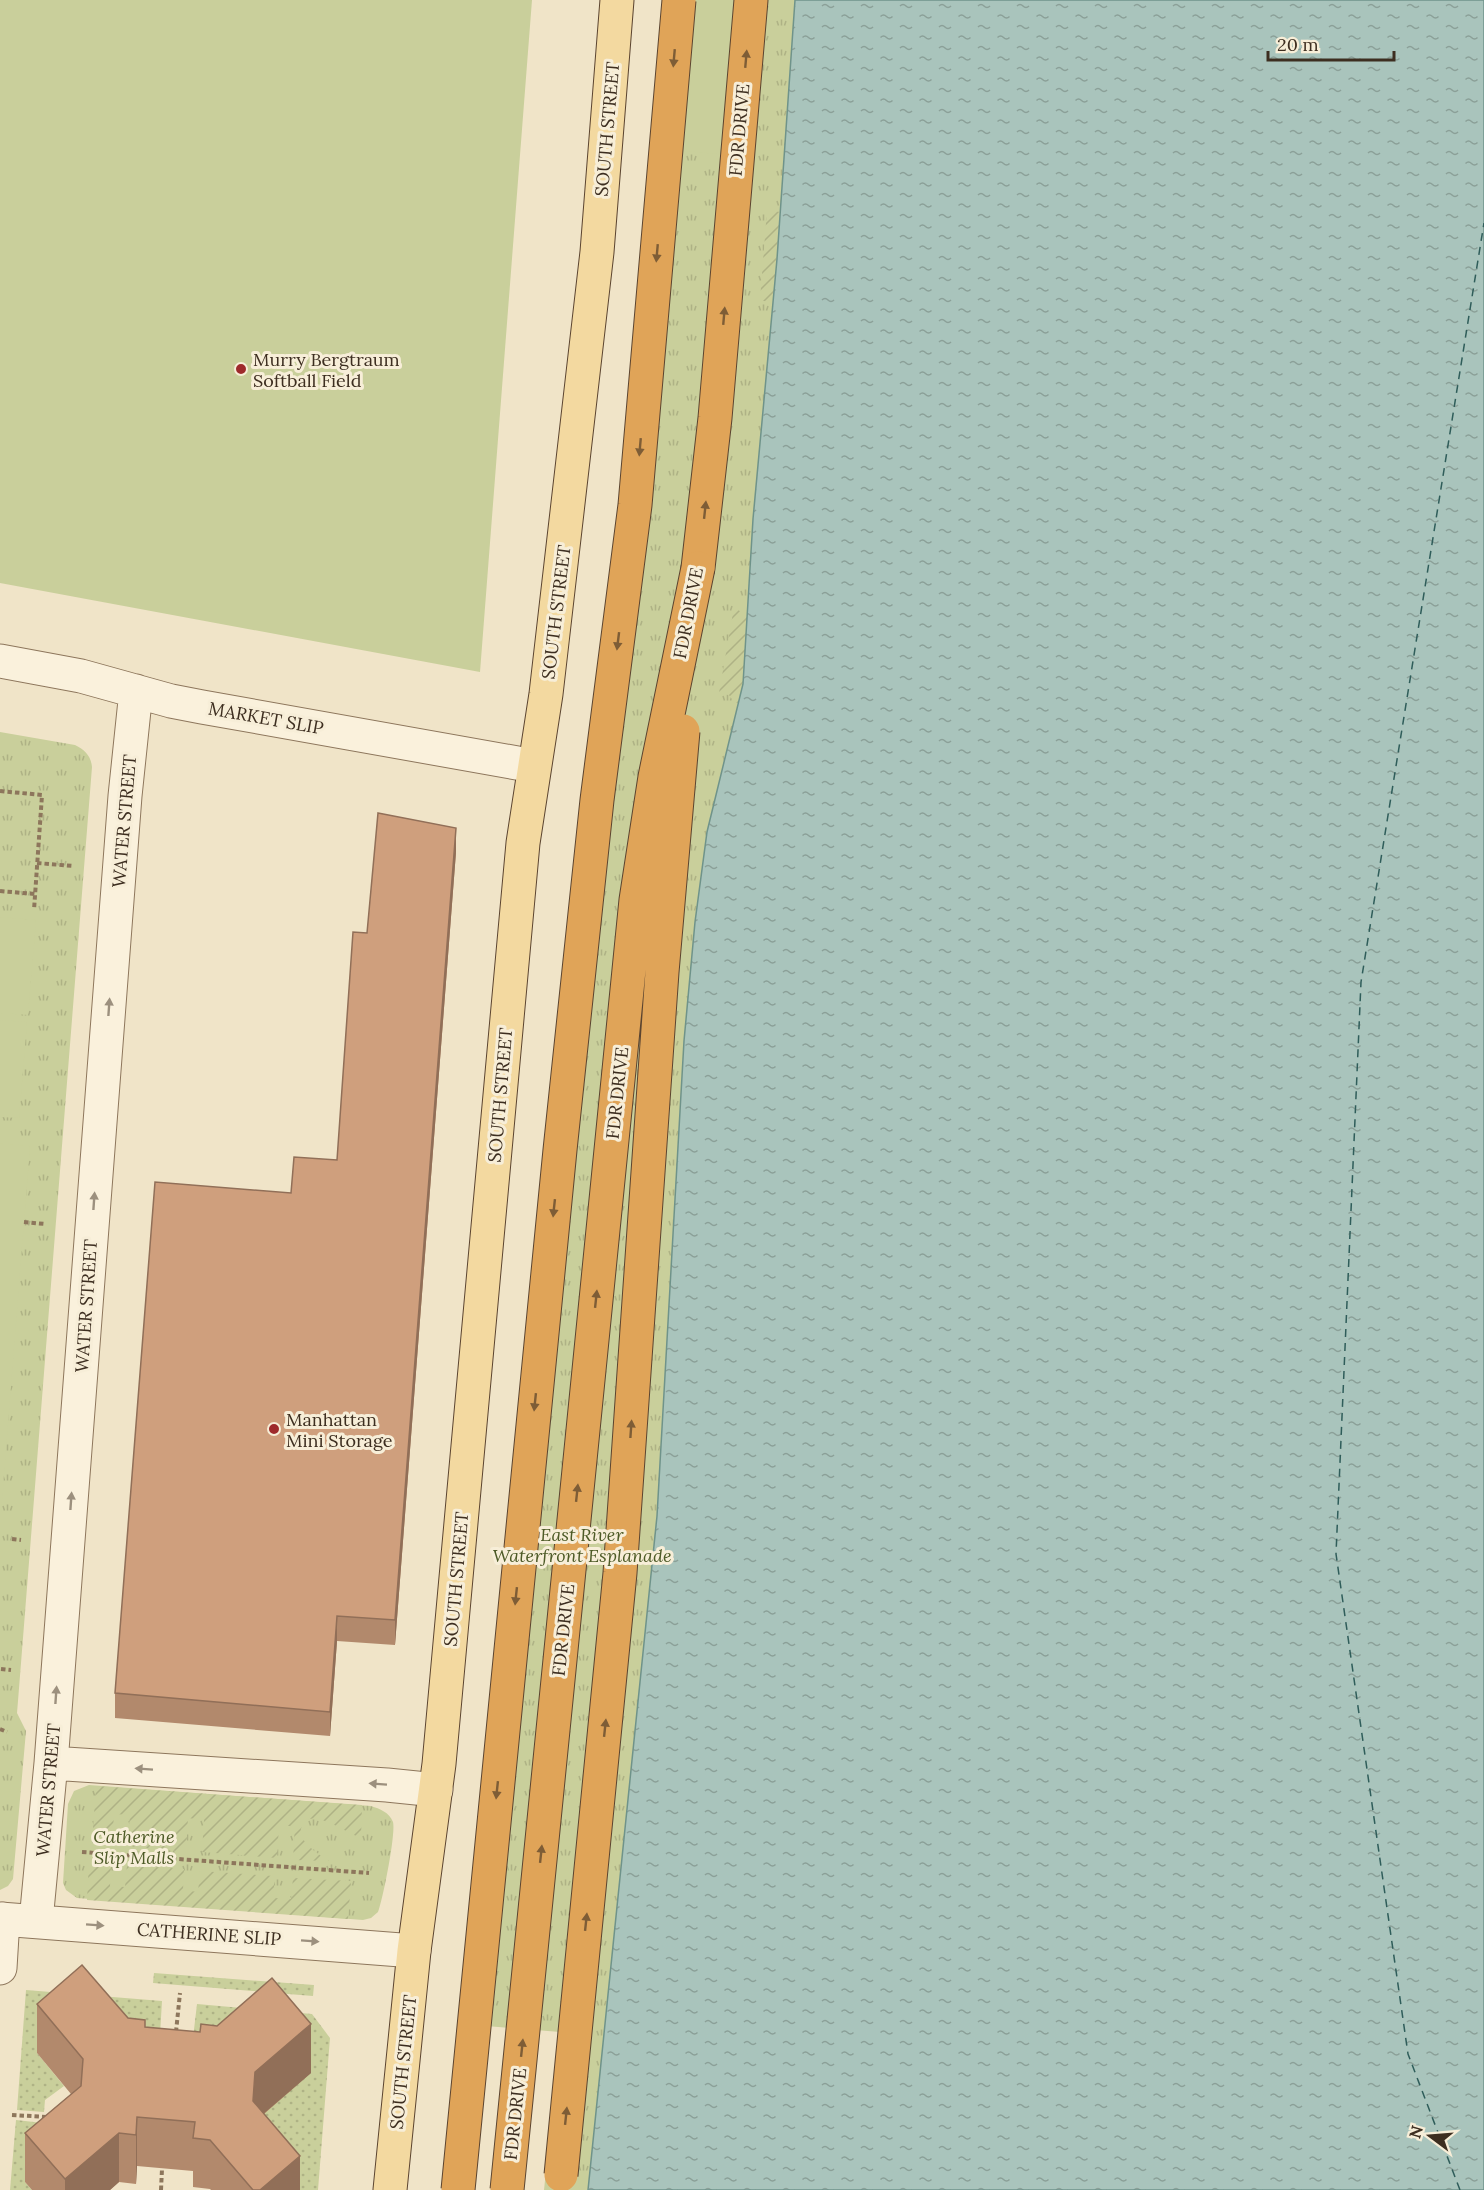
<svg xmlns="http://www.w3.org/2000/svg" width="1484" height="2190" viewBox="0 0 1484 2190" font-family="Lora,serif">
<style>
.grass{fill:url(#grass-dots)}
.park{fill:url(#park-tufts)}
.garden{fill:url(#garden-furrows)}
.pitch{fill:#c9cf9b}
.water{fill:url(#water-ripples);stroke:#6f938a;stroke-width:1.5}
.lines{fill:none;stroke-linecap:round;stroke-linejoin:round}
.ferry{stroke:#2f5d5a;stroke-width:1.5;stroke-dasharray:8 6;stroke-linecap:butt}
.minor-casing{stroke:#8d765c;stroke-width:35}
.major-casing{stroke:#5b4430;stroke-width:35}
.highway-casing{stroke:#5b4430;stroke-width:35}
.path{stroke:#8d765c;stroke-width:4;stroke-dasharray:4.5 3;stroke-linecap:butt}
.minor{stroke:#faf1dc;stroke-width:33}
.major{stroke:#f3d9a0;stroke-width:33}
.highway{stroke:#e0a458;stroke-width:33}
.highway-bridge-casing{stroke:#5b4430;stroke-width:35;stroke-linecap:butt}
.highway-bridge{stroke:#e0a458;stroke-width:33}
.wall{fill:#b2896c}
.shaded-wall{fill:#916f58}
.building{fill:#cf9f7d;stroke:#916f58;stroke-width:1.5}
.oneway{fill:#7e5d36}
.oneway2{fill:#9c907e}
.poi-dot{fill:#9e2a2b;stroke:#f7eed8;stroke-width:2}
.labels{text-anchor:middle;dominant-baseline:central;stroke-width:6;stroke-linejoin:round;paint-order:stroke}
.street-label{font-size:18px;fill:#3d2e20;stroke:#f7eed8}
.poi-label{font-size:18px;fill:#3d2e20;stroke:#f7eed8;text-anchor:start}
.park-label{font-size:18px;font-style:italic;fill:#4d5a26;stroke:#f7eed8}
</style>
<defs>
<pattern id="grass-dots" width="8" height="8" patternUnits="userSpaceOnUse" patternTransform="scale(1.5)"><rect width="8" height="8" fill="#c9cf9b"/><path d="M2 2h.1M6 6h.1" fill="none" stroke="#aeb285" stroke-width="1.8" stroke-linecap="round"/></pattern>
<pattern id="park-tufts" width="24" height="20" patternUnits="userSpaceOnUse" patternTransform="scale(1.5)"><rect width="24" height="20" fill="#c9cf9b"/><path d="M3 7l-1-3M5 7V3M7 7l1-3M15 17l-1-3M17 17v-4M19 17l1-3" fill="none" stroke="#aeb285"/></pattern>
<pattern id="garden-furrows" width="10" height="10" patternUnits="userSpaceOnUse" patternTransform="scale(1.5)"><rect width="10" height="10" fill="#c9cf9b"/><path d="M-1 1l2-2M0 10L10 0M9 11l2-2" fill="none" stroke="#aeb285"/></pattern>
<pattern id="water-ripples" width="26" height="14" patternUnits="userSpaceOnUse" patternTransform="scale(1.5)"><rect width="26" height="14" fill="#a9c4bc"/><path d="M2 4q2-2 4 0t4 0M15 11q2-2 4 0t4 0" fill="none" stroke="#8ba098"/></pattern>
</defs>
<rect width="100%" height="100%" fill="#f0e4c8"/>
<path class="grass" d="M 154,1973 L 314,1985 L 313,1996 L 153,1983 Z
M 26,1990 L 162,2001 L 160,2035 L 37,2053 L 64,2086 L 45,2100 L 44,2112 L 17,2110 Z
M 197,2004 L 312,2014 L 330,2038 L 318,2190 L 288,2190 L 193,2038 Z
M 16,2120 L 43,2123 L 25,2182 L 32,2190 L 10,2190 Z"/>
<path class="park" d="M 666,0 L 795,0 L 777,259 L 753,519 L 743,684 L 707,832 L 684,1041 L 657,1516 L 588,2190 L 544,2190 L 560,2032 L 463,2024 L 628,473 Z
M 0,732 L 75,745 C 85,750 91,756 92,767 L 18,1701 L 17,1713 L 26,1731 L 13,1879 L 8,1886 L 0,1890 Z
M 89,1785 L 371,1806 C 380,1809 389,1812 393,1822 C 396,1833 383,1899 378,1912 L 371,1918 L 363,1920 L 77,1898 L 66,1890 L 63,1883 L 68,1804 L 74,1791 Z"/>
<path class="garden" d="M 767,210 L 780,212 L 773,303 L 760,300 Z
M 734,607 L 741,612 L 748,612 L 743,684 L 738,703 L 734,702 L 729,695 L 719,693 Z
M 96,1786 L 362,1805 L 361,1838 C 347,1833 333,1822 318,1819 C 313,1818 308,1818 305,1822 C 290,1837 318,1854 329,1861 L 293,1860 L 295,1826 L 279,1826 L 277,1858 L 202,1852 L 204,1820 L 188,1818 L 186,1852 L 127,1846 L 130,1815 L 114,1814 L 112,1845 L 92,1843 Z
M 89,1862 L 111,1863 L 110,1886 L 125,1887 L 127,1865 L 184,1869 L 183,1890 L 198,1892 L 200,1871 L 274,1876 L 274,1898 L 291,1899 L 293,1878 L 351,1881 L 348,1919 L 87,1900 Z"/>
<path class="pitch" d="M 0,0 L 532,0 L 480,672 L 0,583 Z
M 685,0 L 744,0 L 730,155 L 672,150 Z
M 0,917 L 36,920 L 28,1015 L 0,1013 Z
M 0,1020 L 27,1022 L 19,1118 L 0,1117 Z
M 0,1143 L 30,1146 L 1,1512 L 0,1512 Z"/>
<path class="water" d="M 795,0 L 1484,0 L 1484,2190 L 588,2190 L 657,1516 L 684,1041 L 695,922 L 707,832 L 743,684 L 753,519 L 777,259 Z"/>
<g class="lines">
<path class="ferry" d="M 1460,2190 L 1408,2054 L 1336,1554 L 1361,982 L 1484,223"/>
<g class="minor-casing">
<path id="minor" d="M 0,661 L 81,676 L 171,701 L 202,707 L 534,766
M 51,1763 L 387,1785 L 436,1790
M 0,1919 L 414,1951
M 36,1921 L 51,1763 L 125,796 L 136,691
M 0,1968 L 3,1919"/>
</g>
<g class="major-casing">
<path id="major" d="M 390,2190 L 414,1951 L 439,1764 L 523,843 L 546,694 L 597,252 L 617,0"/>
</g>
<g class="highway-casing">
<path id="highway" d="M 698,568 L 715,418 L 751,0"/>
</g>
<path class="path" d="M 0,791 L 42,795 L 34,910
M 37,863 L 73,866
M 0,891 L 35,894
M 24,1222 L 45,1224
M 12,1539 L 21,1540
M 1,1669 L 11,1670
M 0,1729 L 7,1732
M 82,1852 L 369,1873
M 176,2032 L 180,1993
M 12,2115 L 47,2117
M 161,2190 L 162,2169"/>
<use href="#minor" class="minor"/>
<use href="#major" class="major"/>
<use href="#highway" class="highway"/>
<g class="highway-bridge-casing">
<path id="highway-bridge" d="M 561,2175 L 620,1573 L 662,972 L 683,731
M 458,2190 L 560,1150 L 597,800 L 635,505 L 679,0
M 507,2190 L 636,900 L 655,777 L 698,568"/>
</g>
<use href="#highway-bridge" class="highway-bridge"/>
</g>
<path class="wall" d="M 456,852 L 395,1645 L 337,1641 L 330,1736 L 115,1718 L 115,1693 L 291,1193 L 337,1160 L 367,933 Z
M 37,2004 L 145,2027 L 311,2073 L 264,2114 L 300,2190 L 211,2190 L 210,2189 L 193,2187 L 193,2171 L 137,2166 L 136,2184 L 119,2182 L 110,2190 L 32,2190 L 25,2182 L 25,2133 L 71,2094 L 37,2053 Z"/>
<path class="shaded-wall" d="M 456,828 L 456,852 L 395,1645 L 395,1620 Z
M 337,1616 L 337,1641 L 330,1736 L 330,1712 Z
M 311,2024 L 311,2073 L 255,2121 L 253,2101 L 255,2072 Z
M 137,2117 L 137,2166 L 136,2184 L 136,2135 Z
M 119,2133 L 119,2182 L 110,2190 L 65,2190 L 65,2179 Z
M 300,2156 L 300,2190 L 260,2190 Z"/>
<path class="building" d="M 378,813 L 456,828 L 395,1620 L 337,1616 L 330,1712 L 115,1693 L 155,1182 L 291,1193 L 294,1157 L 337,1160 L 353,932 L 367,933 Z
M 82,1965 L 128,2018 L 145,2020 L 145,2027 L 200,2032 L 201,2024 L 217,2026 L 272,1978 L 311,2024 L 255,2072 L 253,2101 L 300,2156 L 260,2190 L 253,2190 L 210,2140 L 193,2138 L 195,2122 L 137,2117 L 136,2135 L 119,2133 L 65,2179 L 25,2133 L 81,2086 L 83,2059 L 37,2004 Z"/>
<defs><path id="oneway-solid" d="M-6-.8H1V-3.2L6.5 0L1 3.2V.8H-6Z" transform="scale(1.5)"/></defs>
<g class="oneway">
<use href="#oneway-solid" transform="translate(674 58) rotate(95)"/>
<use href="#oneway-solid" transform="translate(746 59) rotate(-85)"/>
<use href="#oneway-solid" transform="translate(657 253) rotate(95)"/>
<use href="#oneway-solid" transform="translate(724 316) rotate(-85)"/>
<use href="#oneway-solid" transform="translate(640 447) rotate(95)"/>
<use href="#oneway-solid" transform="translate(705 510) rotate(-84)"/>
<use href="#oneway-solid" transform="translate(618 641) rotate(97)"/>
<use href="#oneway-solid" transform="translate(554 1208) rotate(96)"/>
<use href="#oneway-solid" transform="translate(596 1299) rotate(-84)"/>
<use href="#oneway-solid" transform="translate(535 1402) rotate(96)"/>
<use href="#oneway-solid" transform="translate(631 1429) rotate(-86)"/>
<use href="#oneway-solid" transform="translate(577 1493) rotate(-84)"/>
<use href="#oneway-solid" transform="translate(516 1596) rotate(96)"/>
<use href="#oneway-solid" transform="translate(605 1728) rotate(-84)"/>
<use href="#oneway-solid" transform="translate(497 1790) rotate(96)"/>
<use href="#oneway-solid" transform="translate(541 1854) rotate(-84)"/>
<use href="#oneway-solid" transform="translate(586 1922) rotate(-84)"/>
<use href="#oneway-solid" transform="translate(522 2048) rotate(-84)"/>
<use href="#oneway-solid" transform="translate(566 2116) rotate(-84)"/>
</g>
<g class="oneway2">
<use href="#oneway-solid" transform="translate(109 1007) rotate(-86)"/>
<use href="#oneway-solid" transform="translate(94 1201) rotate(-86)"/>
<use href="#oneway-solid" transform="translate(71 1501) rotate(-86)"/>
<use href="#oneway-solid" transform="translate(56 1695) rotate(-86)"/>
<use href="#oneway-solid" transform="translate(144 1769) rotate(-176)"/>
<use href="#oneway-solid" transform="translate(378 1784) rotate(-176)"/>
<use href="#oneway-solid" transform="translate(95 1925) rotate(4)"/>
<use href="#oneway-solid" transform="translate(310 1941) rotate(4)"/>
</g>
<g class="poi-dot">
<circle cx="241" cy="369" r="6"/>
<circle cx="274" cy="1429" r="6"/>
</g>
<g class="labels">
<g class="street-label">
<text transform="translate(607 129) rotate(-85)">SOUTH STREET</text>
<text transform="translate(739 130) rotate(-85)">FDR DRIVE</text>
<text transform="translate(556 612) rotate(-83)">SOUTH STREET</text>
<text transform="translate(688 613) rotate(-79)">FDR DRIVE</text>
<text transform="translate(266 718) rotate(10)">MARKET SLIP</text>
<text transform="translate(124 821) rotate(-85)">WATER STREET</text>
<text transform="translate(617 1093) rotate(-84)">FDR DRIVE</text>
<text transform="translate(500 1095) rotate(-85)">SOUTH STREET</text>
<text transform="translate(86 1306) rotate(-86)">WATER STREET</text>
<text transform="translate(456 1579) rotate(-85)">SOUTH STREET</text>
<text transform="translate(563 1630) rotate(-84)">FDR DRIVE</text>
<text transform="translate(48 1790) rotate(-85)">WATER STREET</text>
<text transform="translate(209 1934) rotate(4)">CATHERINE SLIP</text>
<text transform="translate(403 2062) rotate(-84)">SOUTH STREET</text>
<text transform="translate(515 2114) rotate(-84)">FDR DRIVE</text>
</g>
<g class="poi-label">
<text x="253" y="359">Murry Bergtraum<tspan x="253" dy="21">Softball Field</tspan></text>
<text x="286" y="1419">Manhattan<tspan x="286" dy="21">Mini Storage</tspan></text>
</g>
<g class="park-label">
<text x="582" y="1534">East River<tspan x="582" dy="21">Waterfront Esplanade</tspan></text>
<text x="134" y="1836">Catherine<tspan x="134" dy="21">Slip Malls</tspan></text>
</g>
</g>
<g transform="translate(1430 2136) rotate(286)" stroke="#f7eed8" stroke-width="4.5" paint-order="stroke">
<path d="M0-4.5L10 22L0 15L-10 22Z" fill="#3d2e20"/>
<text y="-9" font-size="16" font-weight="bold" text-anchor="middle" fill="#3d2e20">N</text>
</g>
<path d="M1268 51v9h126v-9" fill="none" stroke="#3d2e20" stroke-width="3"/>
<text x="1277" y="51" font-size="18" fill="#3d2e20" stroke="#f7eed8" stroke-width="4.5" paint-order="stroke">20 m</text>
</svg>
